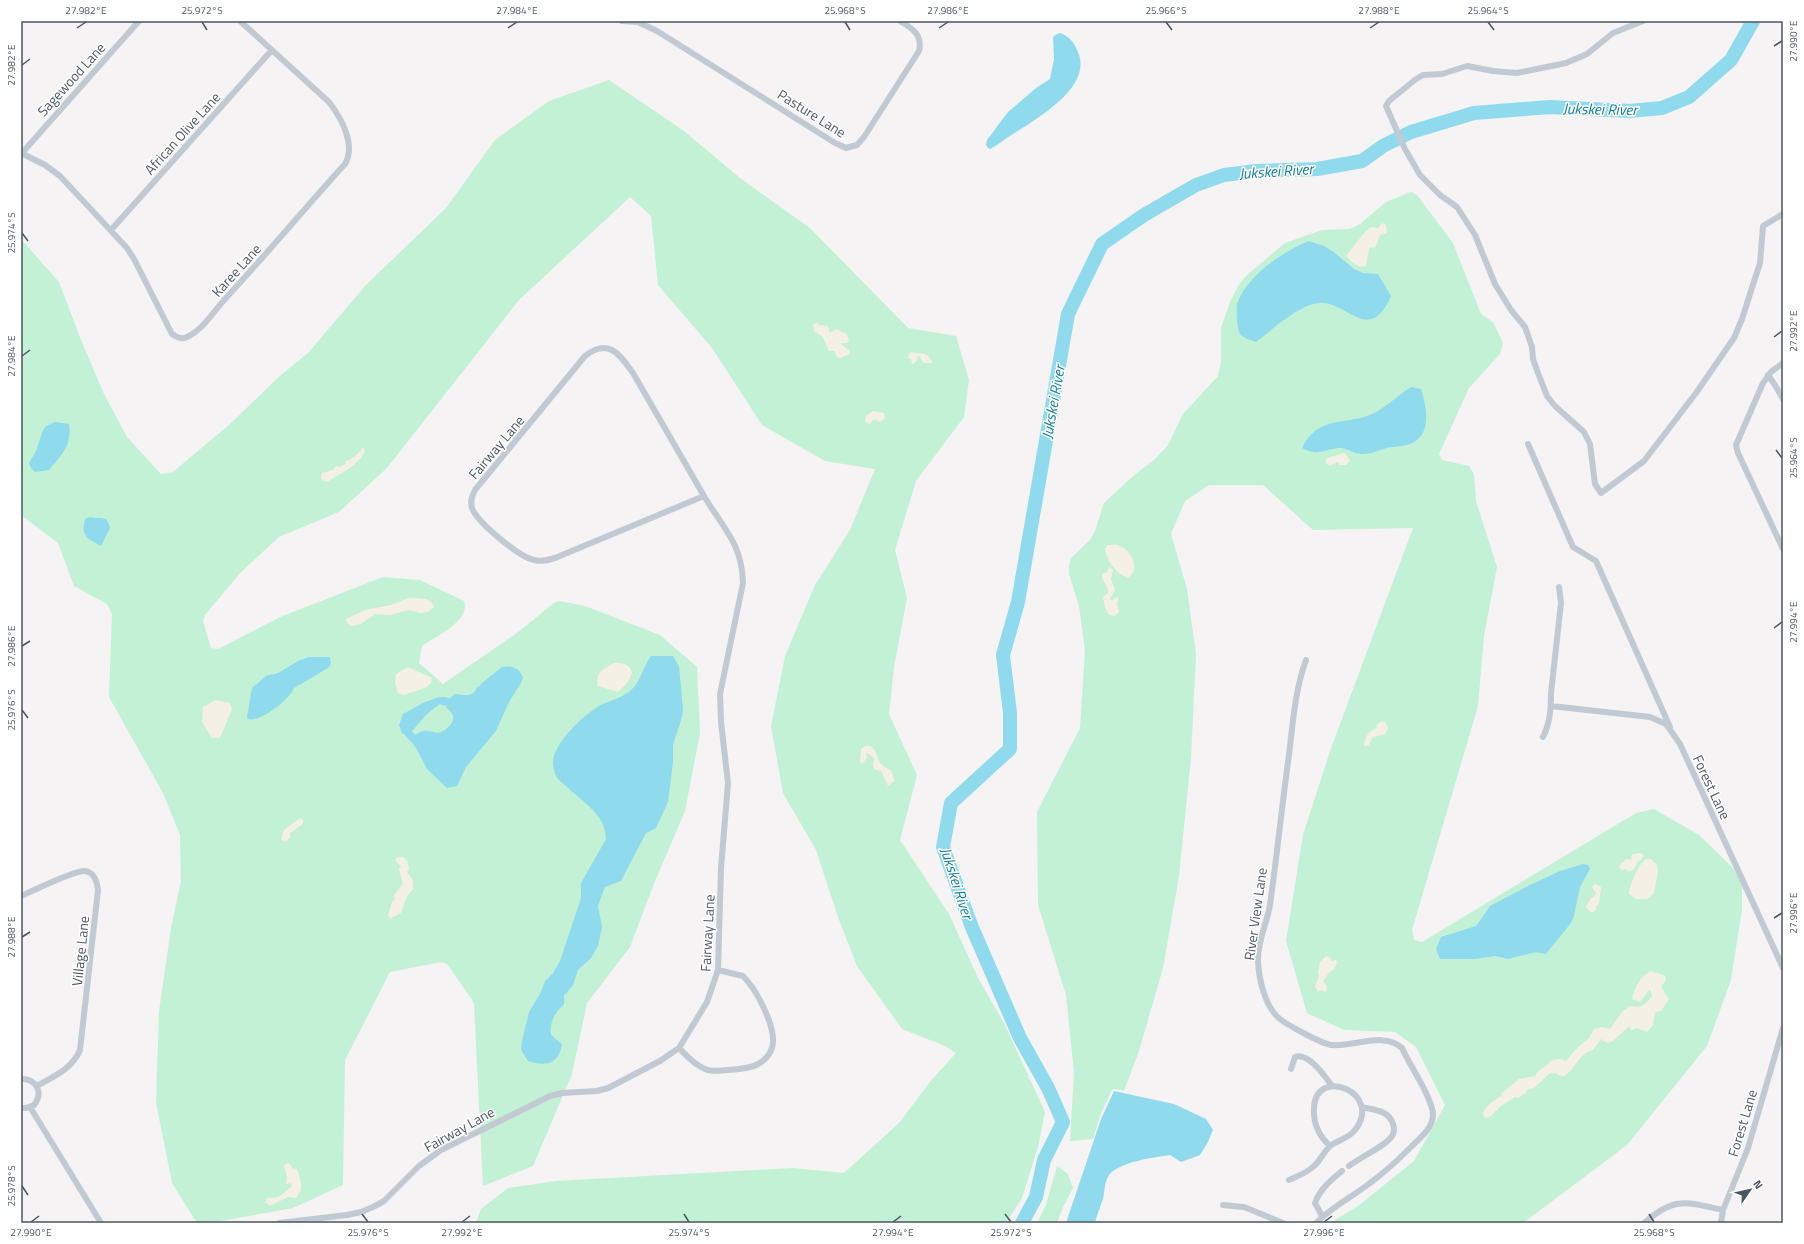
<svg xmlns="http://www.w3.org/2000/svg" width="1804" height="1244" viewBox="0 0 1804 1244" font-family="'Titillium Web',sans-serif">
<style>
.green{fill:#c3f1d5}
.sand{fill:#f5f0e5}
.water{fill:#90daee}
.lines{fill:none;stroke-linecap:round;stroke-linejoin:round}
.canal{stroke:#90daee;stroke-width:8}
.river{stroke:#90daee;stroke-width:14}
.street{stroke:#c1cad2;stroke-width:6}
.ticks{fill:none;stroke:#4a5661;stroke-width:1.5}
.labels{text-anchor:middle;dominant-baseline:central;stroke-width:3;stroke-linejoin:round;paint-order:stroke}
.street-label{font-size:14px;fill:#4a5661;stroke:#fff}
.water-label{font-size:15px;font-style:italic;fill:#0c7c9b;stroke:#fff}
.neatline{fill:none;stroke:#4a5661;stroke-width:1.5}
.ticks-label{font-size:10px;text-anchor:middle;fill:#4a5661}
</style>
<rect width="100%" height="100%" fill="#f5f3f3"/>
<path class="green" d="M 609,80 L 684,131 L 740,178 L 810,228 L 908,328 L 956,336 L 969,380 L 964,417 L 916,481 L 895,550 L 907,598 L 894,667 L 889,714 L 917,775 L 900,840 L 949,914 L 978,978 L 1005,1025 L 1045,1112 L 1038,1147 L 1022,1198 L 1006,1223 L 476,1223 L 481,1209 L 508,1188 L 556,1181 L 793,1168 L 844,1173 L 900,1122 L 929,1083 L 956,1053 L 945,1046 L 902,1029 L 857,966 L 838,917 L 816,850 L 783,793 L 771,726 L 785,656 L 815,585 L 850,530 L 875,469 L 825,461 L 762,425 L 712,348 L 658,285 L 651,216 L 630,197 L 519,300 L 387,468 L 339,512 L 279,537 L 241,572 L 205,615 L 203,621 L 211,648 L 218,649 L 280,617 L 383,577 L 420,580 L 464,601 C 471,621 436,636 422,646 L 419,663 L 443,684 L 517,633 L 554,603 L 560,601 L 585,606 L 660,635 L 697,667 L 700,733 L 685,811 L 653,886 L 630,947 L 587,1003 L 572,1074 L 533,1166 L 483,1186 L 474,1004 L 473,1001 L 447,964 L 441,962 L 390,972 L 345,1060 L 343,1185 L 293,1208 L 210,1223 L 197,1223 L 172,1183 L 156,1103 L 159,1011 L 171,928 L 181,881 L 180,835 L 163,793 L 109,697 L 112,614 L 107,604 L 74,586 L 58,543 L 21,515 L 21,239 L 59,282 L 81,340 L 104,394 L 127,437 L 161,474 L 173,472 L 230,424 L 281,375 L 308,353 L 366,285 L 446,208 L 495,140 L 549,101 Z
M 1411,192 L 1417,195 L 1453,243 L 1481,314 L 1493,322 L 1503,343 L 1500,354 L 1469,388 L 1439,454 L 1442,460 L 1469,466 L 1474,474 L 1476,501 L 1497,567 L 1484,636 L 1478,706 L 1412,930 L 1414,940 L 1422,942 L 1636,813 L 1654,809 L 1699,835 L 1732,867 L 1742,883 L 1742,909 L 1731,980 L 1707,1046 L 1627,1145 L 1523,1223 L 1330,1223 L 1358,1206 L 1414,1161 L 1445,1105 L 1416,1047 L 1395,1032 L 1344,1030 L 1307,1013 L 1286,941 L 1303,835 L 1330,751 L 1413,528 L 1313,530 L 1263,485 L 1209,485 L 1185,501 L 1171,534 L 1187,589 L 1196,654 L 1191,758 L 1179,876 L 1163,968 L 1139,1051 L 1124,1091 L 1116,1089 L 1112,1090 L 1101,1113 L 1093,1139 L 1070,1141 L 1074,1072 L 1066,995 L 1038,905 L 1037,812 L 1080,728 L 1085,650 L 1079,606 L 1069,574 L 1069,566 L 1071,558 L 1090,540 L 1095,531 L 1104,503 L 1132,477 L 1155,459 L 1168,445 L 1183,414 L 1218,376 L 1221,362 L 1221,328 L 1230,302 L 1238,286 L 1246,276 L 1285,243 L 1322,230 L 1350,229 L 1360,224 L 1386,202 Z
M 1057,1166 L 1068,1174 L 1073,1188 L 1063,1207 L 1057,1223 L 1037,1223 L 1046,1205 Z"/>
<path class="sand" d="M 1382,223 L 1386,225 L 1387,233 L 1380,235 L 1375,248 L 1371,247 L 1369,249 L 1366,266 C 1359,269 1351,262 1346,256 L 1364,233 L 1371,227 L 1378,228 Z
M 817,322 L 819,325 L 828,326 L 830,333 L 836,329 L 847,334 L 849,341 L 847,343 L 841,343 L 841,344 L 850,351 L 849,354 L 841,358 L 837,357 L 834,351 L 829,351 L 823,337 L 814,331 L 813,325 Z
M 910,352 C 921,355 926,350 933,363 L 923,363 L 920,356 L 918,356 L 916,362 L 912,364 L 911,359 L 908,358 Z
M 873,411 L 884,413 L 885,418 L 880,422 L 874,419 L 869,424 L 865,421 L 866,416 Z
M 363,447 L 365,452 C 356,467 341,473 327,482 L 321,479 L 322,473 L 333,470 L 336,466 L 340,467 L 345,464 L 346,461 L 355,457 Z
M 1344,453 L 1346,454 L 1350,461 L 1346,465 L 1339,465 L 1339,462 L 1337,462 L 1330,466 L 1325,463 L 1327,458 Z
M 1107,545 C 1111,545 1116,544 1120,546 C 1133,551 1141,571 1127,578 C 1116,573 1107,561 1105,549 Z
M 1109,567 L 1113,570 L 1111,579 L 1115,590 L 1110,599 L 1112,601 L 1116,597 L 1119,598 L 1117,603 L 1119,612 L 1115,616 L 1109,615 L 1105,608 L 1103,597 L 1108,593 C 1109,585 1101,581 1102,574 L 1107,572 Z
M 409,598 C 419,599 430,596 434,607 L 428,612 L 420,613 L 409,610 L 390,615 L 375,614 L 361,624 L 352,626 L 347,623 L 346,619 L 365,610 L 391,605 Z
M 615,663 C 624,663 630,664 632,673 L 628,682 L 618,692 L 598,686 C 594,673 605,667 615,663 Z
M 408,667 L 432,678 L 431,683 L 427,687 L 404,695 L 398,693 L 395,683 L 396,674 Z
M 215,700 L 230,703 L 232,709 L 220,738 L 212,738 L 202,722 L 203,707 Z
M 1382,721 L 1385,722 L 1388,728 L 1385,734 L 1373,737 L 1369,745 L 1365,747 L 1364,744 C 1366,736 1368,731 1377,728 L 1376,725 Z
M 865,746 C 877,744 875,757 881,764 C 888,771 893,767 894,781 L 888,786 L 881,771 L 874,769 L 873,766 L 874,758 L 866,752 L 867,758 L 862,764 L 860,762 L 861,749 Z
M 300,818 L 303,820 L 303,824 L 290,833 L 290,838 L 286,841 L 281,840 L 284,830 Z
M 1641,853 L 1644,855 L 1641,860 L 1638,861 L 1634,869 L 1630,872 L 1625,869 L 1621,870 L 1619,866 L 1626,859 L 1632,860 L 1631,857 L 1633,854 Z
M 398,857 L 403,857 L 408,862 L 409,869 L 407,872 L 413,880 L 413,889 L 407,896 L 401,913 L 391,918 L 388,916 L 392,902 L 395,899 L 394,895 L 403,884 L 399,869 L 401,866 L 395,860 Z
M 1646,859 L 1651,859 L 1657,865 L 1658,871 L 1654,893 L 1647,899 L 1636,899 L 1629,894 C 1630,883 1638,865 1646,859 Z
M 1595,884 L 1601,887 L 1599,904 L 1596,906 L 1596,910 L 1592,913 L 1587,909 L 1586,906 L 1591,898 L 1595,896 L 1596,893 L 1592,887 Z
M 1326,956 L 1331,958 L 1331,961 L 1336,960 L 1337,963 L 1334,969 L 1328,973 L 1327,976 L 1323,981 L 1327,986 L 1327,989 L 1325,992 L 1321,990 L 1318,992 L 1315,986 L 1319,977 L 1318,972 L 1320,962 Z
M 1651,971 L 1665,976 L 1666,980 L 1661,987 L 1669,999 L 1661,1011 L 1655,1012 L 1653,1025 L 1647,1032 L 1637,1028 L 1631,1030 L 1629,1026 L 1613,1041 L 1607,1043 L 1601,1039 L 1593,1050 C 1578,1053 1575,1072 1562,1077 L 1555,1073 L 1549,1074 L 1534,1088 L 1528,1089 L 1525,1094 L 1518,1098 L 1515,1097 L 1501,1106 L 1490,1117 L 1485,1118 L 1483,1115 C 1484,1106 1494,1101 1501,1096 L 1502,1093 L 1519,1079 L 1535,1076 C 1539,1068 1548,1067 1550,1061 L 1559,1059 L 1566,1061 L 1576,1049 L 1589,1038 L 1594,1029 L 1602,1027 L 1610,1029 L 1622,1012 L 1630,1006 C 1642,1008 1645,1005 1652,996 L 1650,989 L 1640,1002 L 1632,999 C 1634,988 1641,975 1651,971 Z
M 287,1163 L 290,1164 L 292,1168 L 297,1169 L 301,1183 L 301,1190 L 296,1198 L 288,1197 L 270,1206 L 265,1202 L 268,1197 C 279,1201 284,1192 292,1186 L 290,1183 L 286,1184 L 287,1177 L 284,1166 Z"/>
<path class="water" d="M 1060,33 C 1071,37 1074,43 1078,52 C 1095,92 1023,125 997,145 L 990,149 L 988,148 L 986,145 L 987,140 L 1008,112 L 1036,88 L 1050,79 L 1054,59 L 1053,37 L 1057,34 Z
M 1309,241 L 1324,246 L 1335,253 L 1354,269 L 1363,273 L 1378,274 L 1391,296 C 1369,347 1346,299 1318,303 C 1297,306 1272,330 1256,342 C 1241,337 1238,336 1237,319 C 1237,314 1236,308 1237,304 C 1247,276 1283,251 1309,241 Z
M 1411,387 L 1421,389 C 1426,405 1432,432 1414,442 C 1405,447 1396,446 1387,448 C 1380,450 1371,454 1363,454 C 1355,455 1348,448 1340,448 C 1324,449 1318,457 1302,448 C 1319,413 1348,427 1376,412 C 1387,406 1400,394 1411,387 Z
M 55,422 L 69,424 C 72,446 62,454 49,470 L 35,472 L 31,468 L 29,463 L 36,451 L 43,430 L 46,426 Z
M 90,517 C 102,520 107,514 110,528 L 101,546 L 87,538 L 83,530 L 85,519 Z
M 651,656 L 673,656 L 679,666 L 683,709 L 682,717 L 673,745 L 673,762 L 668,802 L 656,828 L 646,833 L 621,881 L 605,887 L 598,906 L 602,927 L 598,946 L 591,958 L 578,970 L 573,985 L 564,996 L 564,1004 C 555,1012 549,1023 551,1035 L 562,1044 C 559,1064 546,1067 528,1061 L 521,1050 L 522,1041 L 529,1012 L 541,992 L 545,981 L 553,973 L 560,961 L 581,898 L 581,883 L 606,839 C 606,814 581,801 565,785 C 561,782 557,779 555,774 C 555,771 553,768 553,765 C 551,745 584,714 601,705 C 611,700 622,698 631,690 C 641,682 643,666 651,656 Z
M 309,657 L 330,657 L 331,664 L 328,668 L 294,688 C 290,699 260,723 248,719 L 247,717 L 252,688 L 266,676 L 278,673 L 300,660 Z
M 502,667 C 512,665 520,668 523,678 L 521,683 L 509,702 L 496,731 L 466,767 L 457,786 L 447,788 L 427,769 L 416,748 L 410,740 C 421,730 423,729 437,733 C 445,732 455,723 453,715 C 452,712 448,710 446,707 L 450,698 L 455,694 C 465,695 473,698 477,687 L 480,686 L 482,683 Z
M 439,697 L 444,698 C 440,706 432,709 426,715 C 419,722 414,730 407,736 L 402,733 L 399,725 L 403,714 L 423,703 Z
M 1583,864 L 1588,865 L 1590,869 L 1580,887 L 1574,916 L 1571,923 L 1546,954 L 1536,952 L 1508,959 L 1495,956 L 1475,959 L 1440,959 L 1436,949 L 1441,937 L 1476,926 L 1490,906 L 1528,886 L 1560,871 Z
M 1114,1091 L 1174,1104 L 1206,1119 L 1213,1130 L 1208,1142 L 1200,1155 L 1181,1162 L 1170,1155 C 1155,1157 1119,1162 1109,1175 C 1104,1183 1105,1191 1103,1199 C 1100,1208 1097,1214 1095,1223 L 1066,1223 L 1101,1119 Z"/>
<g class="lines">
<path class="canal" d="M 443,701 L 448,702
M 409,734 L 413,738"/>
<path class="river" d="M 1022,1223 L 1036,1197 L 1044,1160 L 1063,1122 L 1048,1088 L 1020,1038 L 971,925 L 943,847 L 951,803 L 1010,749 L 1010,713 L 1003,655 L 1018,602 L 1068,314 L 1102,244 L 1144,215 L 1196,185 L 1224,175 L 1257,171 L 1317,169 L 1362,161 L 1383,146 L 1411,132 L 1474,113 L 1550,107 L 1630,111 L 1662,108 L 1689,97 L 1731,60 L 1753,21"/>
<path class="street" d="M 622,21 L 638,22 L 657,31 L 835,143 L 846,148 L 857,145 L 864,137 L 919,51 C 923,35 912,28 900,21
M 1643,21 L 1613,33 L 1587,54 L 1566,63 L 1517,73 L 1493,71 L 1467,66 L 1442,74 L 1423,75 L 1416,79 L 1389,101 L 1386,106 L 1405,149 L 1420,175 L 1440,195 L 1457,207 L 1475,235 L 1495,284 L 1511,310 L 1525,327 L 1532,347 L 1533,359 L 1538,373 L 1547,396 L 1555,406 L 1584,432 L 1590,444 L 1595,484 L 1601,493 L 1644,461 L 1696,393 L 1734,338 L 1742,319 L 1760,263 L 1763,226 L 1783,214
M 21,153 L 45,165 L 60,176 L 127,248 L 134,259 L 172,334 C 178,338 183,340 189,336 C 204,328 214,311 225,299 C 266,255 304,209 345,164 C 356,145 342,119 329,102 L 240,21
M 22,153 L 139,21
M 111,230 L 271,51
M 1783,363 L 1771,372 L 1763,383 L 1736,445 L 1738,453 L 1783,549
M 1768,375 L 1775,385 L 1783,399
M 1528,444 L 1573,547 L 1596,561 L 1670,727
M 1306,660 C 1295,690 1293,722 1289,755 C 1282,805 1277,855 1270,905 C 1267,923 1257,943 1258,961 C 1259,980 1265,1007 1280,1019 C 1289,1026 1322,1044 1332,1045 C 1354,1047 1384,1031 1402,1048 C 1409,1064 1433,1099 1433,1115 C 1433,1128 1420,1138 1411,1147 C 1398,1160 1385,1172 1370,1183 C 1352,1197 1332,1207 1316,1223
M 1551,706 L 1650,717 L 1666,724 L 1680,744 L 1783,968
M 1543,737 C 1550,723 1551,709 1551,693 L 1561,603 L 1559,587
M 21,896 C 33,891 74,870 85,871 C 94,872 97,882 98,890 L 80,1050 C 72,1069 54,1076 37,1086
M 679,1048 C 686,1055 694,1065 705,1069 C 711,1072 719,1071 726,1070 C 744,1069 765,1068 772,1048 C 778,1029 756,989 743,976 L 718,970
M 1291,1069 L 1295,1057 C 1308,1052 1325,1076 1332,1086
M 21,1079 C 36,1078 44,1093 34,1105 L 26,1108 L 21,1108
M 30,1107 L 101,1223
M 1349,1166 C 1359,1158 1387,1145 1392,1136 C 1395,1132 1394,1127 1393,1124 C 1389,1110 1373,1110 1362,1107
M 1289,1180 C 1298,1176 1307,1173 1314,1166 C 1321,1160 1324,1151 1331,1145 C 1339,1140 1349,1138 1355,1130 C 1384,1093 1316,1065 1314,1108 C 1313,1123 1319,1136 1330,1146
M 1223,1205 L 1244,1207 L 1283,1223
M 1322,1216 L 1315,1203 C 1320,1189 1331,1180 1342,1171
M 279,1223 L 347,1215 L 361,1212 L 373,1207 L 384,1201 L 419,1166 L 441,1150 L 550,1096 L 562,1093 L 597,1091 L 608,1088 L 660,1061 L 679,1048 L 707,1002 L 718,970 L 721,868 L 728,783 L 721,722 L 720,694 L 743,583 C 742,547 727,532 709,504 L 704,496 L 633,373 C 620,355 609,337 585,356 L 475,490 C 472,496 470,501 472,508 C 477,522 519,557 534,560 C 541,562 548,560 555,558 L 704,496
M 1644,1223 C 1675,1196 1686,1202 1723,1210
M 1721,1223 L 1723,1210 L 1748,1148 L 1783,1028"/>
</g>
<path class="ticks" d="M 202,22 L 207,30M 845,22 L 850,30M 1166,22 L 1172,30M 1488,22 L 1494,30M 77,28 L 86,22M 508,28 L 517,22M 939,28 L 948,22M 1370,28 L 1379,22M 1774,46 L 1782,41M 22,65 L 30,59M 22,233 L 28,241M 1774,337 L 1782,331M 22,356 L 30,350M 1776,450 L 1782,458M 1774,628 L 1782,622M 22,646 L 30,641M 22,710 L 28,718M 1774,918 L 1782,913M 22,937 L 30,932M 22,1186 L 28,1195M 362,1214 L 368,1222M 684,1214 L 689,1222M 1005,1214 L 1011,1222M 1649,1214 L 1654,1222M 31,1222 L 39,1216M 462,1222 L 470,1216M 893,1222 L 901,1216M 1324,1222 L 1332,1216"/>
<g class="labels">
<g class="street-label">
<text transform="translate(71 79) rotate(-48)">Sagewood Lane</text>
<text transform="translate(812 113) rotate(32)">Pasture Lane</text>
<text transform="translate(182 133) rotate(-48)">African Olive Lane</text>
<text transform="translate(236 270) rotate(-48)">Karee Lane</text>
<text transform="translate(496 447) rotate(-50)">Fairway Lane</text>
<text transform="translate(1712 787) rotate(65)">Forest Lane</text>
<text transform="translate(1255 914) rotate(-82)">River View Lane</text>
<text transform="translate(707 933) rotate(-87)">Fairway Lane</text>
<text transform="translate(80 951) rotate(-84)">Village Lane</text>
<text transform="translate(1742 1123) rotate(-73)">Forest Lane</text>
<text transform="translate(459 1129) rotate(-29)">Fairway Lane</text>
</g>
<g class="water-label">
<text transform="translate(1600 109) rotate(1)">Jukskei River</text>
<text transform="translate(1276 171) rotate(-4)">Jukskei River</text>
<text transform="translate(1053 402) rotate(-80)">Jukskei River</text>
<text transform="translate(957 883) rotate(72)">Jukskei River</text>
</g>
</g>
<rect width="1804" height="1244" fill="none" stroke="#ffffff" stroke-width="44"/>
<g transform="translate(1750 1190) rotate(56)" stroke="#ffffff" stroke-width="3" paint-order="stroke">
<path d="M0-3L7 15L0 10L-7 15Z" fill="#4a5661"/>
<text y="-6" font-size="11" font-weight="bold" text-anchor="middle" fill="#4a5661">N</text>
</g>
<rect x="22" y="22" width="1760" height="1200" class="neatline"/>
<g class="ticks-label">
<text x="86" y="14">27.982°E</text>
<text x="202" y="14">25.972°S</text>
<text x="517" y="14">27.984°E</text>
<text x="845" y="14">25.968°S</text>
<text x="948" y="14">27.986°E</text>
<text x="1166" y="14">25.966°S</text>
<text x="1379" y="14">27.988°E</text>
<text x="1488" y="14">25.964°S</text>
<text transform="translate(1793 41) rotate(-90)" y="4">27.990°E</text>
<text transform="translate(11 65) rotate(-90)" y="4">27.982°E</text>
<text transform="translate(11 233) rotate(-90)" y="4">25.974°S</text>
<text transform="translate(1793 331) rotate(-90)" y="4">27.992°E</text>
<text transform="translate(11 356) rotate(-90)" y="4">27.984°E</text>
<text transform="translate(1793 458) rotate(-90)" y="4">25.964°S</text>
<text transform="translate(1793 622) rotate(-90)" y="4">27.994°E</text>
<text transform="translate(11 646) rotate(-90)" y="4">27.986°E</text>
<text transform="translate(11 710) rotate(-90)" y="4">25.976°S</text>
<text transform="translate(1793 913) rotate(-90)" y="4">27.996°E</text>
<text transform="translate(11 937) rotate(-90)" y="4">27.988°E</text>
<text transform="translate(11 1186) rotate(-90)" y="4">25.978°S</text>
<text x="31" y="1236">27.990°E</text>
<text x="368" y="1236">25.976°S</text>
<text x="462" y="1236">27.992°E</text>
<text x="689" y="1236">25.974°S</text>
<text x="893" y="1236">27.994°E</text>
<text x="1011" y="1236">25.972°S</text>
<text x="1324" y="1236">27.996°E</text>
<text x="1654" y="1236">25.968°S</text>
</g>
</svg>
